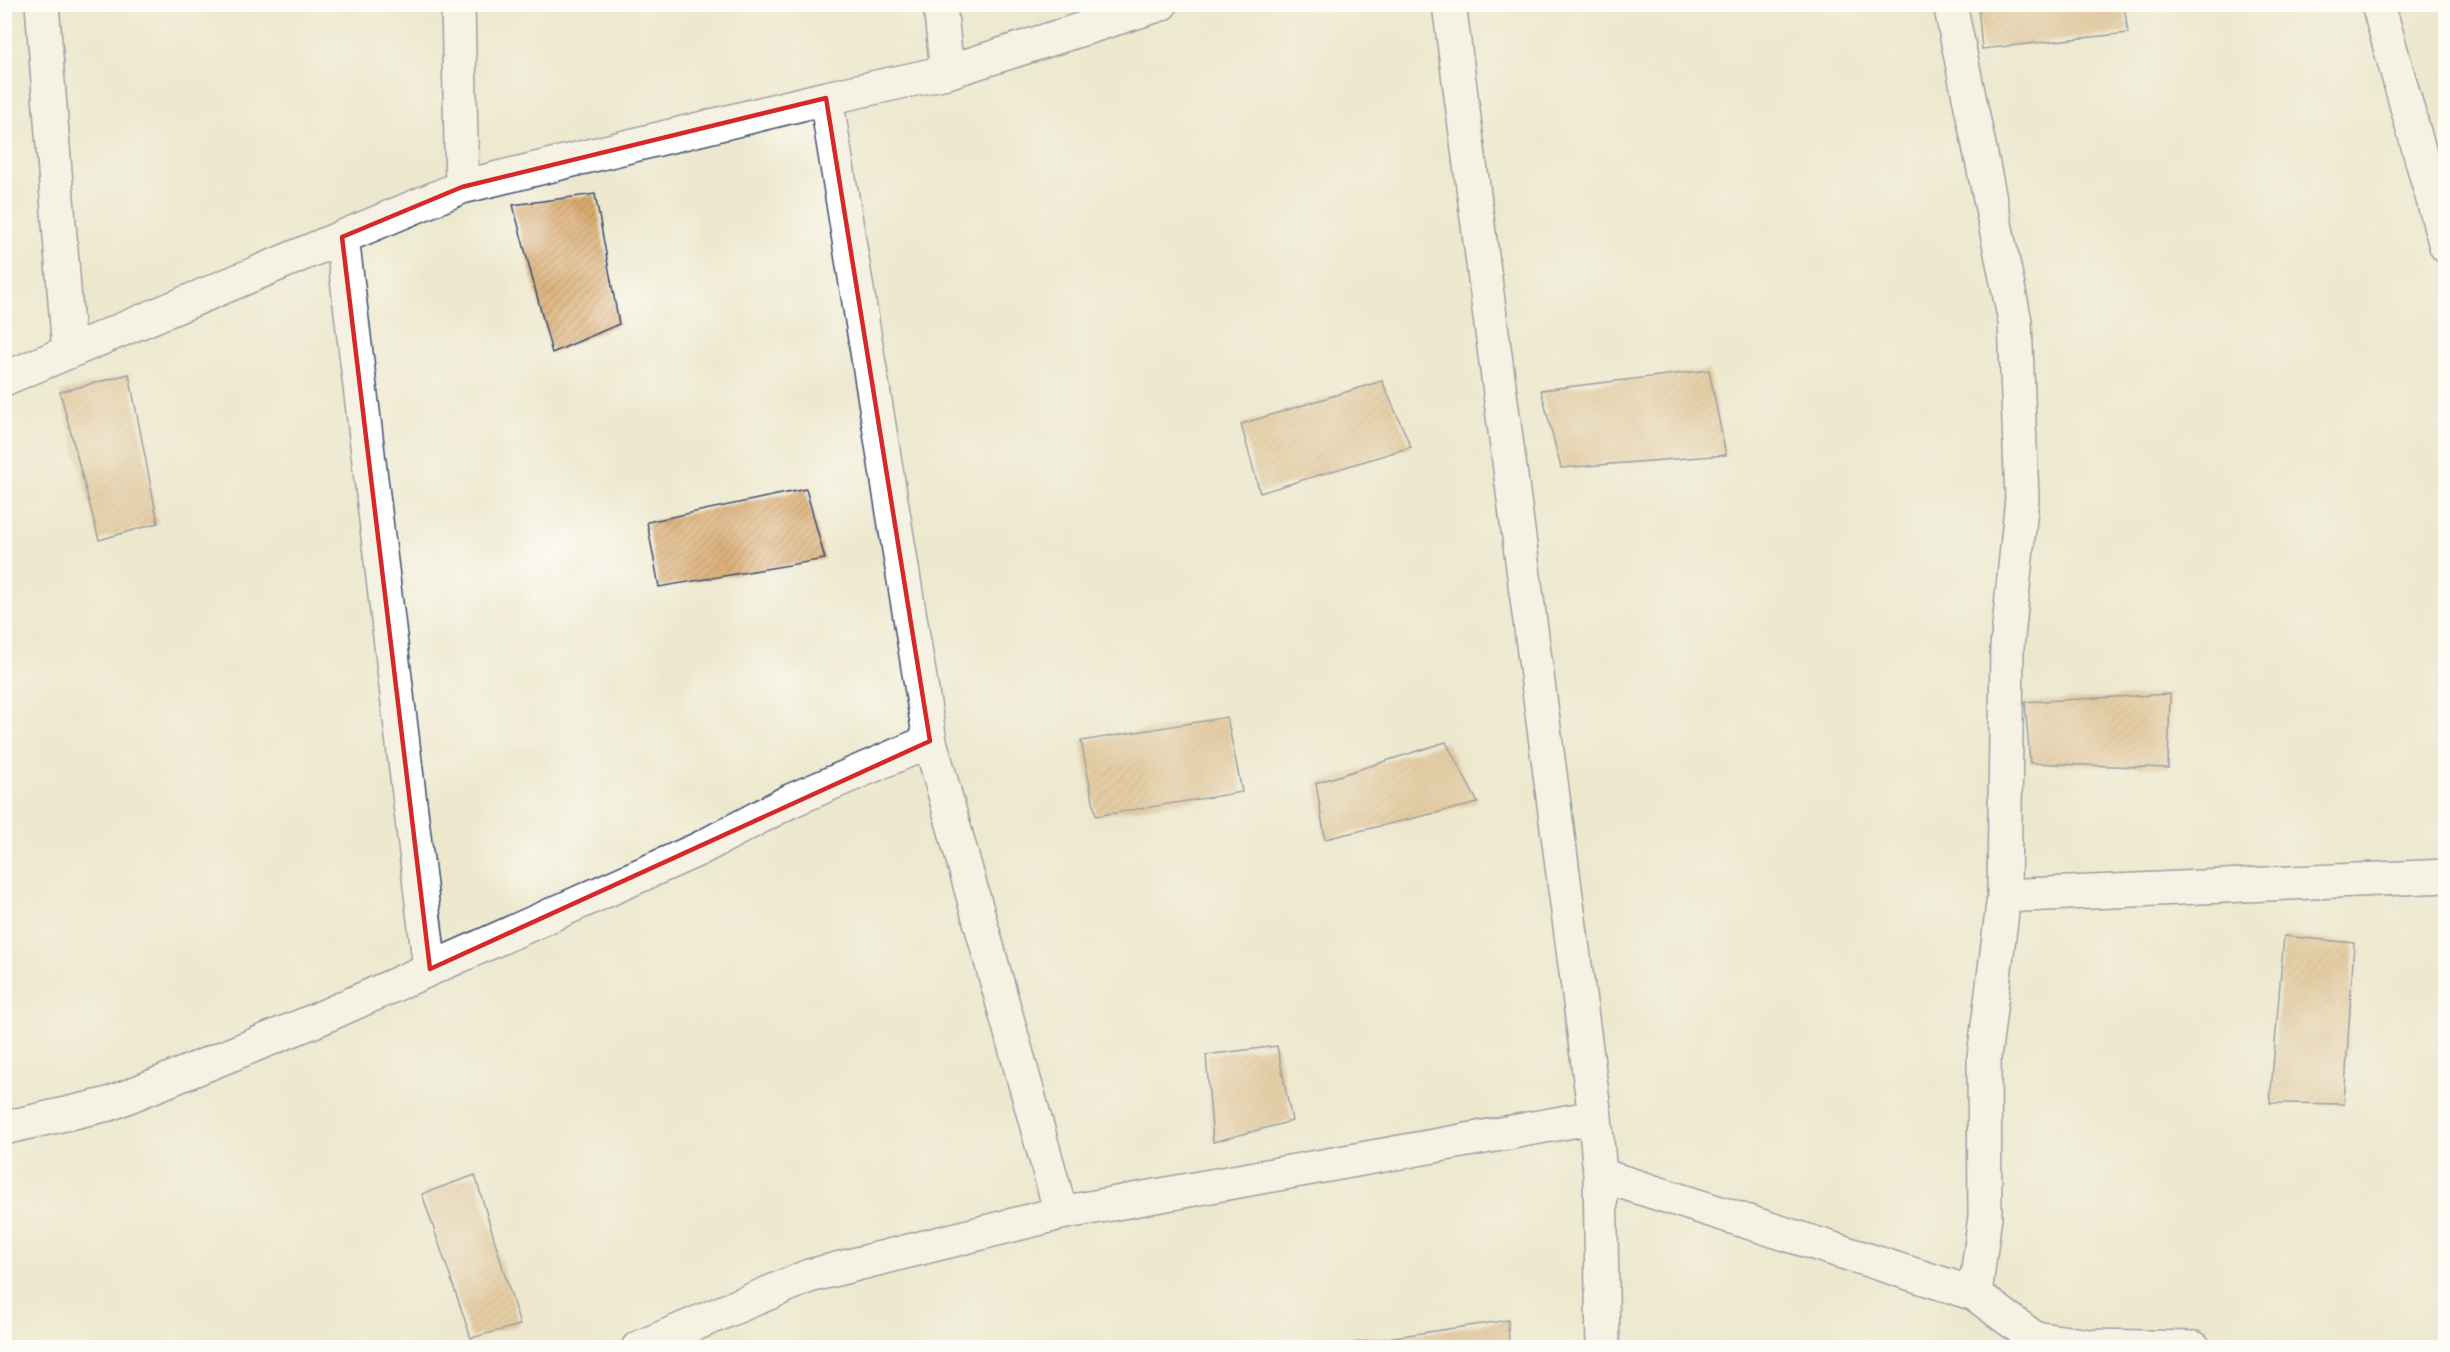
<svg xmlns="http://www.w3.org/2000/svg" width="2450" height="1352" viewBox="0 0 2450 1352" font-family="Mynerve,sans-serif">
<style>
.building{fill:url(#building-hatch)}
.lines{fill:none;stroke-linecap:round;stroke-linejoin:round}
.minor-casing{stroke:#3a4b6f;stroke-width:36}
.minor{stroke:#fff;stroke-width:33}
.marked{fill:none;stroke:#d62828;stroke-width:4.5;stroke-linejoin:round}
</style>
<defs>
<pattern id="building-hatch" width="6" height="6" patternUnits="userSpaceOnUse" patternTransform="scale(1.5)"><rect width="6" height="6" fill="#daaa6d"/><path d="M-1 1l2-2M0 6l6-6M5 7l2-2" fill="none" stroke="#b08b5d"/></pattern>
</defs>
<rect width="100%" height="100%" fill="#fdfcf7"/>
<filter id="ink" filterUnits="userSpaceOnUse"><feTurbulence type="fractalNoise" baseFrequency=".0167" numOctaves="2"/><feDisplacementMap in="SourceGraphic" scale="12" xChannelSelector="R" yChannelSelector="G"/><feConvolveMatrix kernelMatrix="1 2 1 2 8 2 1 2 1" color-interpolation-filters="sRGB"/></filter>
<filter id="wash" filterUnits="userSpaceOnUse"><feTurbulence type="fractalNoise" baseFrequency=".008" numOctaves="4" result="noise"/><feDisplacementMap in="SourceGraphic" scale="24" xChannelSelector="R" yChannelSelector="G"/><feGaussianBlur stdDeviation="1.35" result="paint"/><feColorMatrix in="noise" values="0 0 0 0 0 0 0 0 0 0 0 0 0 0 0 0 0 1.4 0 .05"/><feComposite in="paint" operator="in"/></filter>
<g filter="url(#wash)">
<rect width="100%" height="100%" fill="#ede8cd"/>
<g id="blocks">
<path class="building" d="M 1994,4 L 2124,4 L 2128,33 L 1982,49 L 1978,6 Z
M 595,194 L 619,324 L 552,353 L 513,205 Z
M 1709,370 L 1726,455 L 1561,468 L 1541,390 Z
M 129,374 L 158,523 L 99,540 L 60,392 Z
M 1382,381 L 1411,447 L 1260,493 L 1241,424 Z
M 806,489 L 825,559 L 659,587 L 647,522 Z
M 2170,694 L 2168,768 L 2030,763 L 2025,702 Z
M 1227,717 L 1242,792 L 1096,816 L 1081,741 Z
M 1446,742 L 1478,803 L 1325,839 L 1316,783 Z
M 2284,936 L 2354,943 L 2344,1104 L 2270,1103 Z
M 1277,1046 L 1292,1121 L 1213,1142 L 1206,1055 Z
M 475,1175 L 520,1325 L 471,1338 L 422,1194 Z
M 1508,1320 L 1509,1348 L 1334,1348 L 1334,1346 Z"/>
</g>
</g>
<g filter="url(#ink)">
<use href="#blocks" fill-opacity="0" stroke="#3a4b6f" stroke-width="1.5"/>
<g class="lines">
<g class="minor-casing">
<path id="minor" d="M 42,4 L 69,352
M 458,4 L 462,187
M 940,4 L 947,72
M 1449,4 L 1595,1117 L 1600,1175 L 1603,1348
M 1950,4 L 2015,321 L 2022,498 L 2007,647 L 2004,896 L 1984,1058 L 1985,1216 L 1975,1294
M 2378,4 L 2446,246
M 826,98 L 930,741 L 1061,1213
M 342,237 L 430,969
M 4,379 L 462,187 L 826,98 L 947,72 L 1161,4
M 2004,896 L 2446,876
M 4,1128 L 109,1104 L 316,1020 L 699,849 L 790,801 L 930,741
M 1600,1175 L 1975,1294 L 2034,1338 L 2090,1346 L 2194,1348
M 638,1348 L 809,1276 L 1061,1213 L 1595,1117"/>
</g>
<use href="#minor" class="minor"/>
</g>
</g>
<path d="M0 0H2450V1352H0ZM 826,98 L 930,741 L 430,969 L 342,237 L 462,187 Z" fill="#ede8cd" fill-opacity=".55" fill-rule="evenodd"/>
<path class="marked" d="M 826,98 L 930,741 L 430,969 L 342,237 L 462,187 Z"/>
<rect width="2450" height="1352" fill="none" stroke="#fdfcf7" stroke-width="24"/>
</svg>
